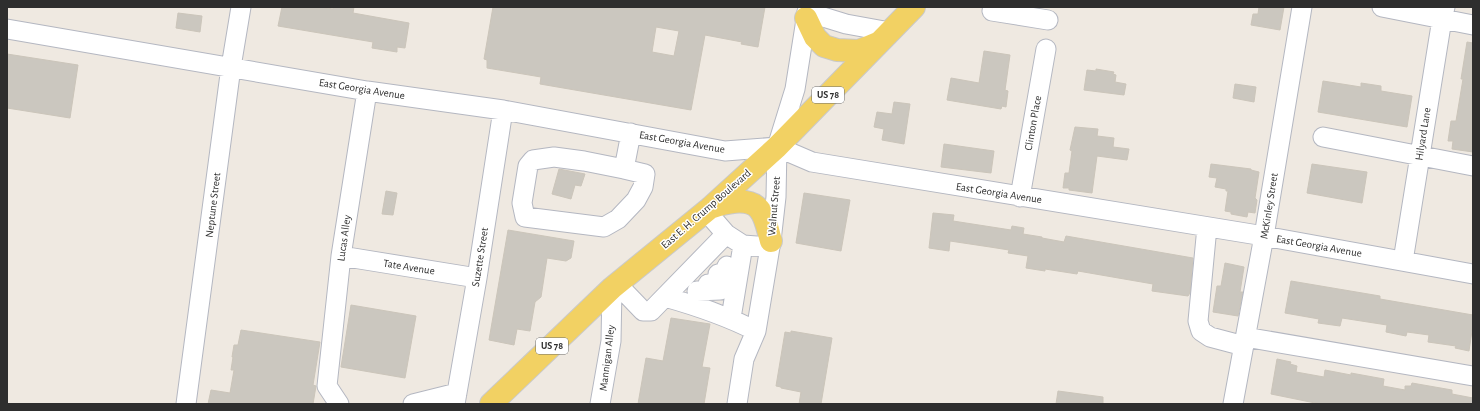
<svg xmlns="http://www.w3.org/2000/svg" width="1480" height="411" viewBox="0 0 1480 411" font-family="'Alegreya Sans',sans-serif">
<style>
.building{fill:#cbc7bf;stroke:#cbc5ba;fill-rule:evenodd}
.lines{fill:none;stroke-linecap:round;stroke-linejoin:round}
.minor-casing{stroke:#b4b7c1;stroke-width:21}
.major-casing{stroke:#c9c9c9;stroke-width:24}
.minor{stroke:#fff;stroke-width:19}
.major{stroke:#f2d163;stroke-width:22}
.labels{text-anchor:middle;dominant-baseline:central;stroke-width:3;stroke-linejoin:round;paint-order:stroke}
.shield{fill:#fff;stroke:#6d6d6d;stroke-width:1}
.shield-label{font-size:10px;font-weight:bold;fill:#2e2e2e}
.street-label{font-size:11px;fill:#2e2e2e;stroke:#fff}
</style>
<rect width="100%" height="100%" fill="#efe9e1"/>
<path class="building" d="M 282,7 L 321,7 L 333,9 L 333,7 L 354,7 L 353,13 L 409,23 L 405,48 L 397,47 L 397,52 L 372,48 L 373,42 L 278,26 Z
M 493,7 L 765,7 L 758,47 L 741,44 L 742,42 L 705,35 L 691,110 L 540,84 L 541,77 L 487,68 L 487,60 L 484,59 ZM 656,27 L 679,31 L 674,56 L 652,52 Z
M 1259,7 L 1284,7 L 1280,30 L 1251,25 L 1253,14 L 1258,14 Z
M 178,13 L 202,16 L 200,32 L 176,28 Z
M 1467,42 L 1473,43 L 1473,152 L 1452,149 L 1453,141 L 1448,141 L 1451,121 L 1456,121 L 1463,79 L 1461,79 Z
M 984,51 L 1010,55 L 1005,90 L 1008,91 L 1006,107 L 1002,106 L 1001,109 L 947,100 L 951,78 L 979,83 Z
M 7,54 L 78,65 L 70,118 L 7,108 Z
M 1096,69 L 1114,72 L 1113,74 L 1116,75 L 1115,82 L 1126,84 L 1124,95 L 1084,90 L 1087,70 L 1096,71 Z
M 1323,81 L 1361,87 L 1361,83 L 1381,86 L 1381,91 L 1412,96 L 1407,127 L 1318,112 Z
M 1235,84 L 1256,87 L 1254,102 L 1233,98 Z
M 894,102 L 910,104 L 904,144 L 882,140 L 884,129 L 874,127 L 877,112 L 892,114 Z
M 1075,127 L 1098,129 L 1097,136 L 1114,138 L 1113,147 L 1129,149 L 1127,160 L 1097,156 L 1092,193 L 1069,190 L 1069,188 L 1063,188 L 1065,173 L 1069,173 L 1072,151 L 1070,150 Z
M 944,144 L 994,151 L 991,173 L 941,167 Z
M 1211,164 L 1251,169 L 1251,170 L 1259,172 L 1255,198 L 1257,200 L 1255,213 L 1248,212 L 1247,217 L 1231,214 L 1231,212 L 1225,211 L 1228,191 L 1226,191 L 1226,189 L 1215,187 L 1217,178 L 1209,177 Z
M 1312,164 L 1367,172 L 1362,203 L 1307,193 Z
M 559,169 L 585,174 L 581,186 L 575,185 L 571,199 L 552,194 Z
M 386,191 L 397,193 L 393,215 L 382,214 Z
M 804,193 L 850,200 L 841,251 L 796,243 Z
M 933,213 L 954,215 L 953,221 L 1011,230 L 1012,226 L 1024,228 L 1023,234 L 1042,237 L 1042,238 L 1064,242 L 1066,236 L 1193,258 L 1190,293 L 1188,296 L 1152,291 L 1153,284 L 1078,271 L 1077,274 L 1045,269 L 1045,271 L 1026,268 L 1028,256 L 1008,253 L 1009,250 L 990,247 L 950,241 L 949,251 L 929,248 Z
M 508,230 L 574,241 L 571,258 L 566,261 L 547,258 L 541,297 L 535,302 L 530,331 L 517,329 L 514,345 L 489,340 Z
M 1225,263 L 1244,267 L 1240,292 L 1243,292 L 1238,316 L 1213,312 L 1217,286 L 1221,286 Z
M 1291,281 L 1380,296 L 1380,299 L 1473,315 L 1473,324 L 1469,351 L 1455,348 L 1456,346 L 1428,342 L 1429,335 L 1407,332 L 1406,336 L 1386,332 L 1387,325 L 1342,318 L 1340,326 L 1318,323 L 1319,319 L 1285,313 Z
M 351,305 L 416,316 L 405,378 L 341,367 Z
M 671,318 L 710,324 L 702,367 L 710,368 L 704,404 L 638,404 L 646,358 L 663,361 Z
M 241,330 L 320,342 L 313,385 L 316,386 L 313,404 L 208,404 L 211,390 L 230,393 L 234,370 L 231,370 L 233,357 L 232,357 L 234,345 L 238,345 Z
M 791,331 L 832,338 L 821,404 L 799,404 L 801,392 L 781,388 L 781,387 L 776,386 L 785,332 L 791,333 Z
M 1277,359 L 1291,362 L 1290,364 L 1297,366 L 1296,372 L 1324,377 L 1325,370 L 1351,375 L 1351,373 L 1384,379 L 1383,386 L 1405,390 L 1405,386 L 1411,386 L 1412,383 L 1452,390 L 1452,394 L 1473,398 L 1473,404 L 1320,404 L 1271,394 Z
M 1058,391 L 1103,397 L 1103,404 L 1056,404 Z"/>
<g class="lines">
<g class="minor-casing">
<path id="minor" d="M 995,7 L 992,11 L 1048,20
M 1382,7 L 1473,25
M 807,12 L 846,24 L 890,32
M 7,29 L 367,91 L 503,110 L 725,151 L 777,147 L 812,162 L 1264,236 L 1473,274
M 1323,137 L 1473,166
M 624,169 L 584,161 L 554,157 L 533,160 L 528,166 L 522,203 L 525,217 L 604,227 L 618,219 L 636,200 L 643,187 L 645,174 L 624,169 L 631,133
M 1020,197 L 1046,49
M 706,211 L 726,234 L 743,245 L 769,247
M 1207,227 L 1198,321 L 1201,331 L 1210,337 L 1244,346
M 341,256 L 477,278
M 1403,261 L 1442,19 L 1445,7
M 718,274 L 720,290 L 727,266
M 617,284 L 643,311 L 651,311 L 726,234
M 697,291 L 720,290 L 708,284
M 665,297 C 697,306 725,315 756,331
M 731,318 L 743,245
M 1245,337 L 1473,376
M 186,404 L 231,67 L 241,7
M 339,404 L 327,386 L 341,256 L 367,91
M 413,404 L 457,393
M 455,404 L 477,278 L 503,110
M 600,404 L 611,341 L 612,288
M 737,404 L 744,359 L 756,331 L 771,241 L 776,197 L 777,147 L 795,89 L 808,7
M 1233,404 L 1264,236 L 1302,7"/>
</g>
<g class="major-casing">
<path id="major" d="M 806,18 L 815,37 L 824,46 L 837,50 L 859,51 L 878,43
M 710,208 C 723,203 748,196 759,209 C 766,217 768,231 771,241
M 491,404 L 612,288 L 710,208 L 777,147 L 914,7"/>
</g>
<use href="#minor" class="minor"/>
<use href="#major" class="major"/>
</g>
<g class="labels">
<g class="shield">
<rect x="812" y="87" width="32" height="16" rx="3"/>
<rect x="536" y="338" width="32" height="16" rx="3"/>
</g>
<g class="shield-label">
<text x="828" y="95">US 78</text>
<text x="552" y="346">US 78</text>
</g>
<g class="street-label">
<text transform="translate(362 89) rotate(9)">East Georgia Avenue</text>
<text transform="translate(1033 123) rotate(-80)">Clinton Place</text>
<text transform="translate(1423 134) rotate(-81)">Hilyard Lane</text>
<text transform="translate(682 142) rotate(10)">East Georgia Avenue</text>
<text transform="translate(999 193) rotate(9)">East Georgia Avenue</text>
<text transform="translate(213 205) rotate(-83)">Neptune Street</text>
<text transform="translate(774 206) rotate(-85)">Walnut Street</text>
<text transform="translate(1269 206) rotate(-81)">McKinley Street</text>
<text transform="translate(706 209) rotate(-41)">East E. H. Crump Boulevard</text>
<text transform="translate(344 238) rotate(-82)">Lucas Alley</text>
<text transform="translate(1319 246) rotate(10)">East Georgia Avenue</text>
<text transform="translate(480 257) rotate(-81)">Suzette Street</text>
<text transform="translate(409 267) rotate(9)">Tate Avenue</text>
<text transform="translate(607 358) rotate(-83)">Mannigan Alley</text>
</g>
</g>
<rect width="1480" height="411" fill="none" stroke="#2e2e2e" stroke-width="16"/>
</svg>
